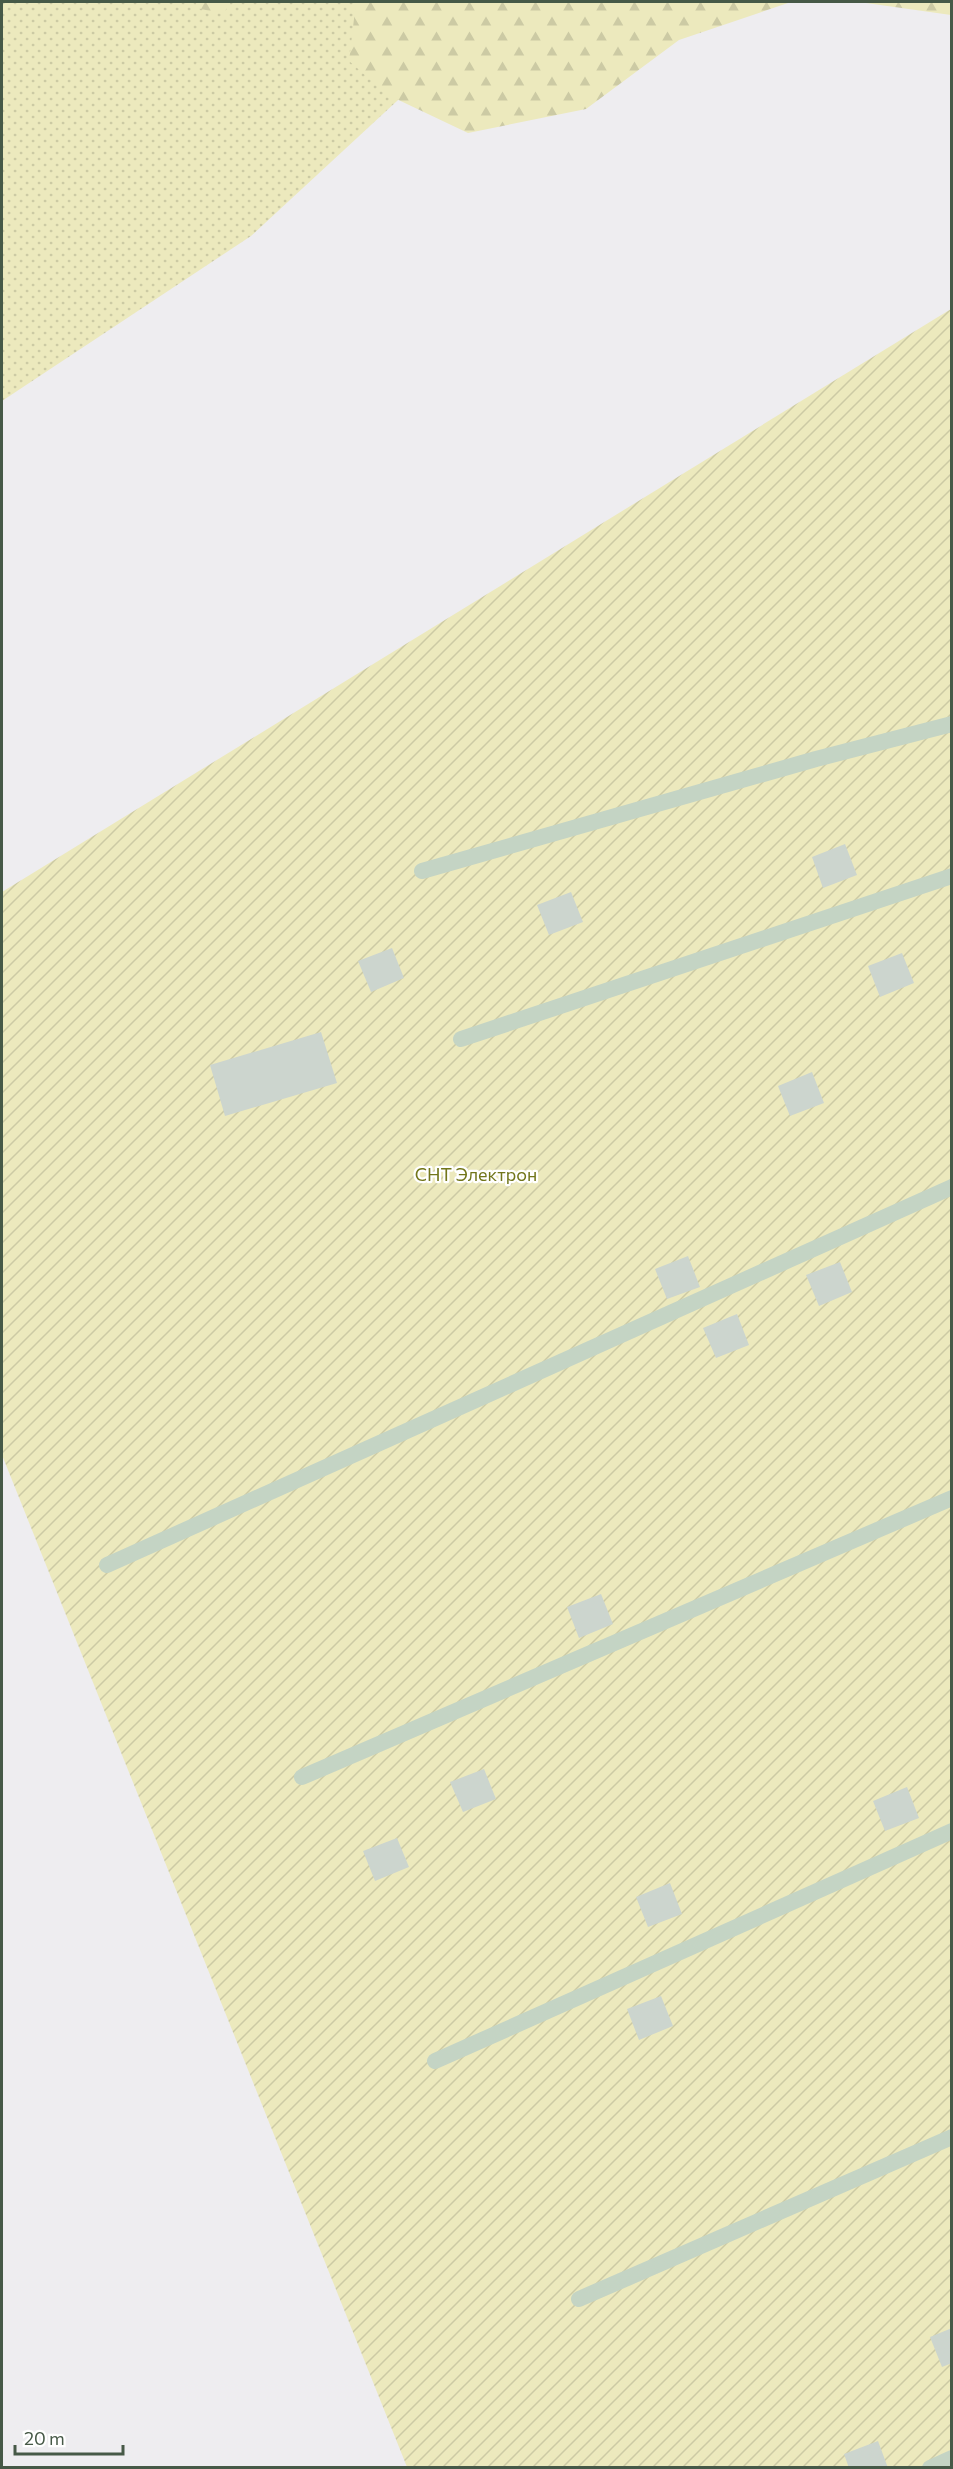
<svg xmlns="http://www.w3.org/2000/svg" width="953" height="2469" viewBox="0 0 953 2469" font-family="Commissioner,sans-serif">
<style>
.grass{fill:url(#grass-dots)}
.forest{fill:url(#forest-firs)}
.garden{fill:url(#garden-furrows)}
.building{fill:#ccd5ce}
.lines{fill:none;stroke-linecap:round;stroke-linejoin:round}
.service{stroke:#c4d4c4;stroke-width:16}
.labels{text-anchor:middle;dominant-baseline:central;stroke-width:4.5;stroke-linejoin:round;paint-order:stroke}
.park-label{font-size:18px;fill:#72761b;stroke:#fff}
</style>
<defs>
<pattern id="grass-dots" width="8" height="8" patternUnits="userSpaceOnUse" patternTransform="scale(1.5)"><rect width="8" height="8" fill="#ece9bd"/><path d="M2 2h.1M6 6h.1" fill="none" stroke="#cccaa4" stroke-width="1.8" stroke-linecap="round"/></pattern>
<pattern id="forest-firs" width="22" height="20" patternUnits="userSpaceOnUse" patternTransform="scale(1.5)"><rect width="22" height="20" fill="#ece9bd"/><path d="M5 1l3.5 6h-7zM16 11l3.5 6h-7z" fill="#cccaa4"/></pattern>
<pattern id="garden-furrows" width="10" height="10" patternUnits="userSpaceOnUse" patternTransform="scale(1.5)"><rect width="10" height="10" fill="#ece9bd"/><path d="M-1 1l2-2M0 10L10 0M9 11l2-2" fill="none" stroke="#cccaa4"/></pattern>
</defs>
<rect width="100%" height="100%" fill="#eeedf0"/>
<path class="grass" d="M 2,2 L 504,2 L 251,236 L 2,401 Z"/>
<path class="forest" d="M 196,2 L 231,2 L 223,14 L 197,8 Z
M 356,2 L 791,2 L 679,40 L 586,109 L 468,133 L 388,95 L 349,61 Z
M 859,2 L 951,2 L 951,15 Z"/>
<path class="garden" d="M 951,309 L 951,2467 L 407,2467 L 2,1455 L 2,892 Z"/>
<path class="building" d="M 845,844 L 857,875 L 823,888 L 812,857 Z
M 571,892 L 583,922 L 549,935 L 537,905 Z
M 392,948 L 404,978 L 371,992 L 358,961 Z
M 902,953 L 914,983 L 880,997 L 868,966 Z
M 321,1032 L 337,1083 L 225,1116 L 210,1065 Z
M 812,1072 L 824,1103 L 790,1116 L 778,1086 Z
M 688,1256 L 700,1287 L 667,1299 L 655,1269 Z
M 840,1262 L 852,1292 L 819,1306 L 806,1275 Z
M 737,1314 L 749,1345 L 716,1358 L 703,1328 Z
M 601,1594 L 613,1624 L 579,1638 L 567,1607 Z
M 484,1769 L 496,1799 L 463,1812 L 450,1782 Z
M 907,1787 L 919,1818 L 885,1831 L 873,1801 Z
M 397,1838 L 409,1867 L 375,1881 L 363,1851 Z
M 670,1883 L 682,1914 L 648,1927 L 636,1897 Z
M 661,1996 L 673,2026 L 639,2040 L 627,2009 Z
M 952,2328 L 952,2363 L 942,2367 L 930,2337 Z
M 878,2441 L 888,2468 L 849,2468 L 844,2454 Z"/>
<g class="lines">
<path class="service" d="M 422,871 L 816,759 L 952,724
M 461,1039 L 952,876
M 107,1565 L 952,1187
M 302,1777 L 952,1498
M 435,2061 L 952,1831
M 579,2299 L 952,2137
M 930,2468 L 952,2458"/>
</g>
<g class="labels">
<g class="park-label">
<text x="476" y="1174">СНТ Электрон</text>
</g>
</g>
<rect width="953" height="2469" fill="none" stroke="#465947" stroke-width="6"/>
<path d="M15 2445v9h108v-9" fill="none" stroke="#465947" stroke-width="3"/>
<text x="24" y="2445" font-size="18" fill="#465947" stroke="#ffffff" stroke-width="4.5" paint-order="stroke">20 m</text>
</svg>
